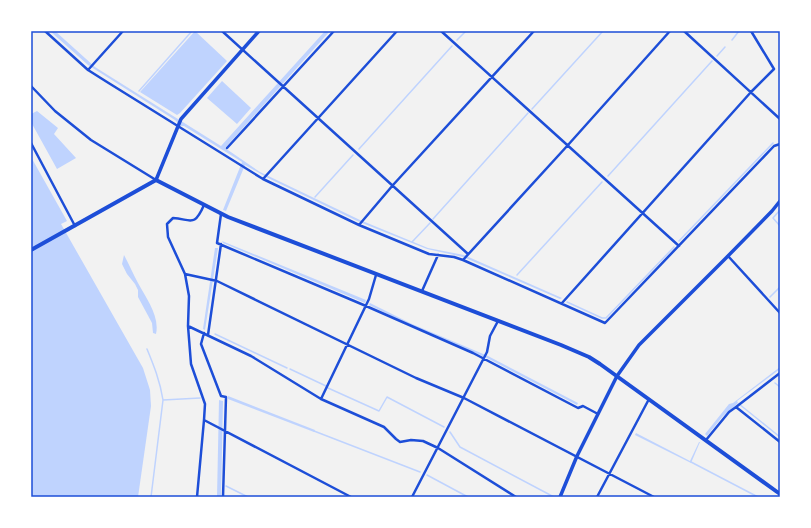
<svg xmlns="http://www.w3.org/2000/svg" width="811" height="528" viewBox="0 0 811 528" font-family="Commissioner,sans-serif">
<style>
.water{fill:#bfd3fe}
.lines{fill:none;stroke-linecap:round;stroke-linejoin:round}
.stream{stroke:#bfd3fe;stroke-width:1.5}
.minor{stroke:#1d4ed8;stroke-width:2.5}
.tertiary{stroke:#1d4ed8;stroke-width:3.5}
.secondary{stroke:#1d4ed8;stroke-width:4}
.neatline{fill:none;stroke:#1d4ed8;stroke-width:1.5}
</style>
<rect width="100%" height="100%" fill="#f2f2f2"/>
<path class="water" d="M 50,31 L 55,31 L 95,67 L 221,146 L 325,31 L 330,31 L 225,148 L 260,172 L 360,220 L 428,248 L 464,255 L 562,298 L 560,299 L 463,257 L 427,249 L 357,221 L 268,178 L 245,165 L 226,211 L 223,210 L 242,162 L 184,126 L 181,126 L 175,120 L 88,65 Z
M 195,31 L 227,61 L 180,113 L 177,115 L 140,92 Z
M 222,81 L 251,108 L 237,124 L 207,98 Z
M 37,111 L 58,128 L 54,134 L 76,158 L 57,169 L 31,122 L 31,114 Z
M 31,157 L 67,221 L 61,224 L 143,368 L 150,390 L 151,406 L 138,497 L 31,497 Z
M 222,241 L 366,300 L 365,303 L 223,243 Z
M 215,248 L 218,248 L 205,330 L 203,329 Z
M 124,255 C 129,264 133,274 138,283 C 146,298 160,316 156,334 L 153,333 L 152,323 L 138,297 L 138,290 L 135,284 L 127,274 L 122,264 Z
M 370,303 L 412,324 L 488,356 L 578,403 L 577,405 L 487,358 L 418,329 L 369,305 Z
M 780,367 L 780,369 L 737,401 L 738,403 L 723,416 L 707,436 L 705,434 L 729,404 L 733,403 Z
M 228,396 L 315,430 L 314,432 L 228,399 Z
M 219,400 L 223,401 L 221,497 L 217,497 Z
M 636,433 L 690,461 L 699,442 L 700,442 L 691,463 L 635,435 Z"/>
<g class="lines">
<path class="stream" d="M 457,40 L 466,31
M 732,40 L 739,31
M 717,56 L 725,47
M 139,91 L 192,31
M 532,109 L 603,31
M 359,149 L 452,46
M 608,176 L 712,61
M 315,197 L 353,155
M 780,210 L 773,218 L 780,226
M 433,219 L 528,113
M 679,241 L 773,143
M 412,242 L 430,223
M 517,275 L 602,182
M 770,297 L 780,287
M 567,302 L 602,318 L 606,318 L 674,247
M 215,334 L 287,368
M 147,349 C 154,366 160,381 163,400 L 151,497
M 290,369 L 326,386
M 775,383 L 780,387
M 328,388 L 379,411 L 387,397 L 444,427
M 163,400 L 200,398
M 739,404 L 780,437
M 314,431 L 420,472
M 450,432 L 460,447 L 554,497
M 691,462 L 758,497
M 427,475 L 468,497
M 226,486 L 248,497"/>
<path class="minor" d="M 45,31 L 88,70 L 107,82 L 263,179 L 359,225 L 429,254 L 454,257 L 463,260 L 605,323 L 774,146 L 780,144
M 222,31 L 468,254
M 441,31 L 679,246
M 684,31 L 780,119
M 88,70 L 123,31
M 31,86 L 55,111 L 91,140 L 156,180
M 31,143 L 75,226
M 227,148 L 334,31
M 263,179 L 397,31
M 221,214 L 217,243 L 366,306 L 473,353 L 578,408 L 583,406 L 598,414
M 359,225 L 393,185 L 534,31
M 728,256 L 780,313
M 463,260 L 568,145 L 670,31
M 185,274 L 217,281 L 416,378 L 464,398 L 654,497
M 422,291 L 438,255
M 562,303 L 751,92 L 774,69 L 751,31
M 188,326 L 251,356 L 321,399 L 384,427 L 396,439 L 400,442 L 411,440 L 423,441 L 438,448 L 516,497
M 204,333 L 201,344 L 221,396 L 226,397 L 223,497
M 208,335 L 221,244
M 780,373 L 736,407 L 780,442
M 321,399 L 369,299 L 376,275
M 204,420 L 351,497
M 706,440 L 729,412 L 736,407
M 197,497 L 204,420 L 205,404 L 191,364 L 188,326 L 189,296 L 185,274 L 168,237 L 167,224 L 173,218 C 191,219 194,228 204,205
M 412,497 L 487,352 L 490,336 L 498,321
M 597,497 L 649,399"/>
<path class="tertiary" d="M 156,180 L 181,119 L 259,31
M 560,497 L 577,456 L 617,376 L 639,345 L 726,258 L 772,211 L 780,201"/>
<path class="secondary" d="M 31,250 L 156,180 L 228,217 L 561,345 L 589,357 L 600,364 L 780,494"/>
</g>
<rect width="811" height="528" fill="none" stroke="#ffffff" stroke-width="64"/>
<rect x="32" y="32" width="747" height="464" class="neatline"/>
</svg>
